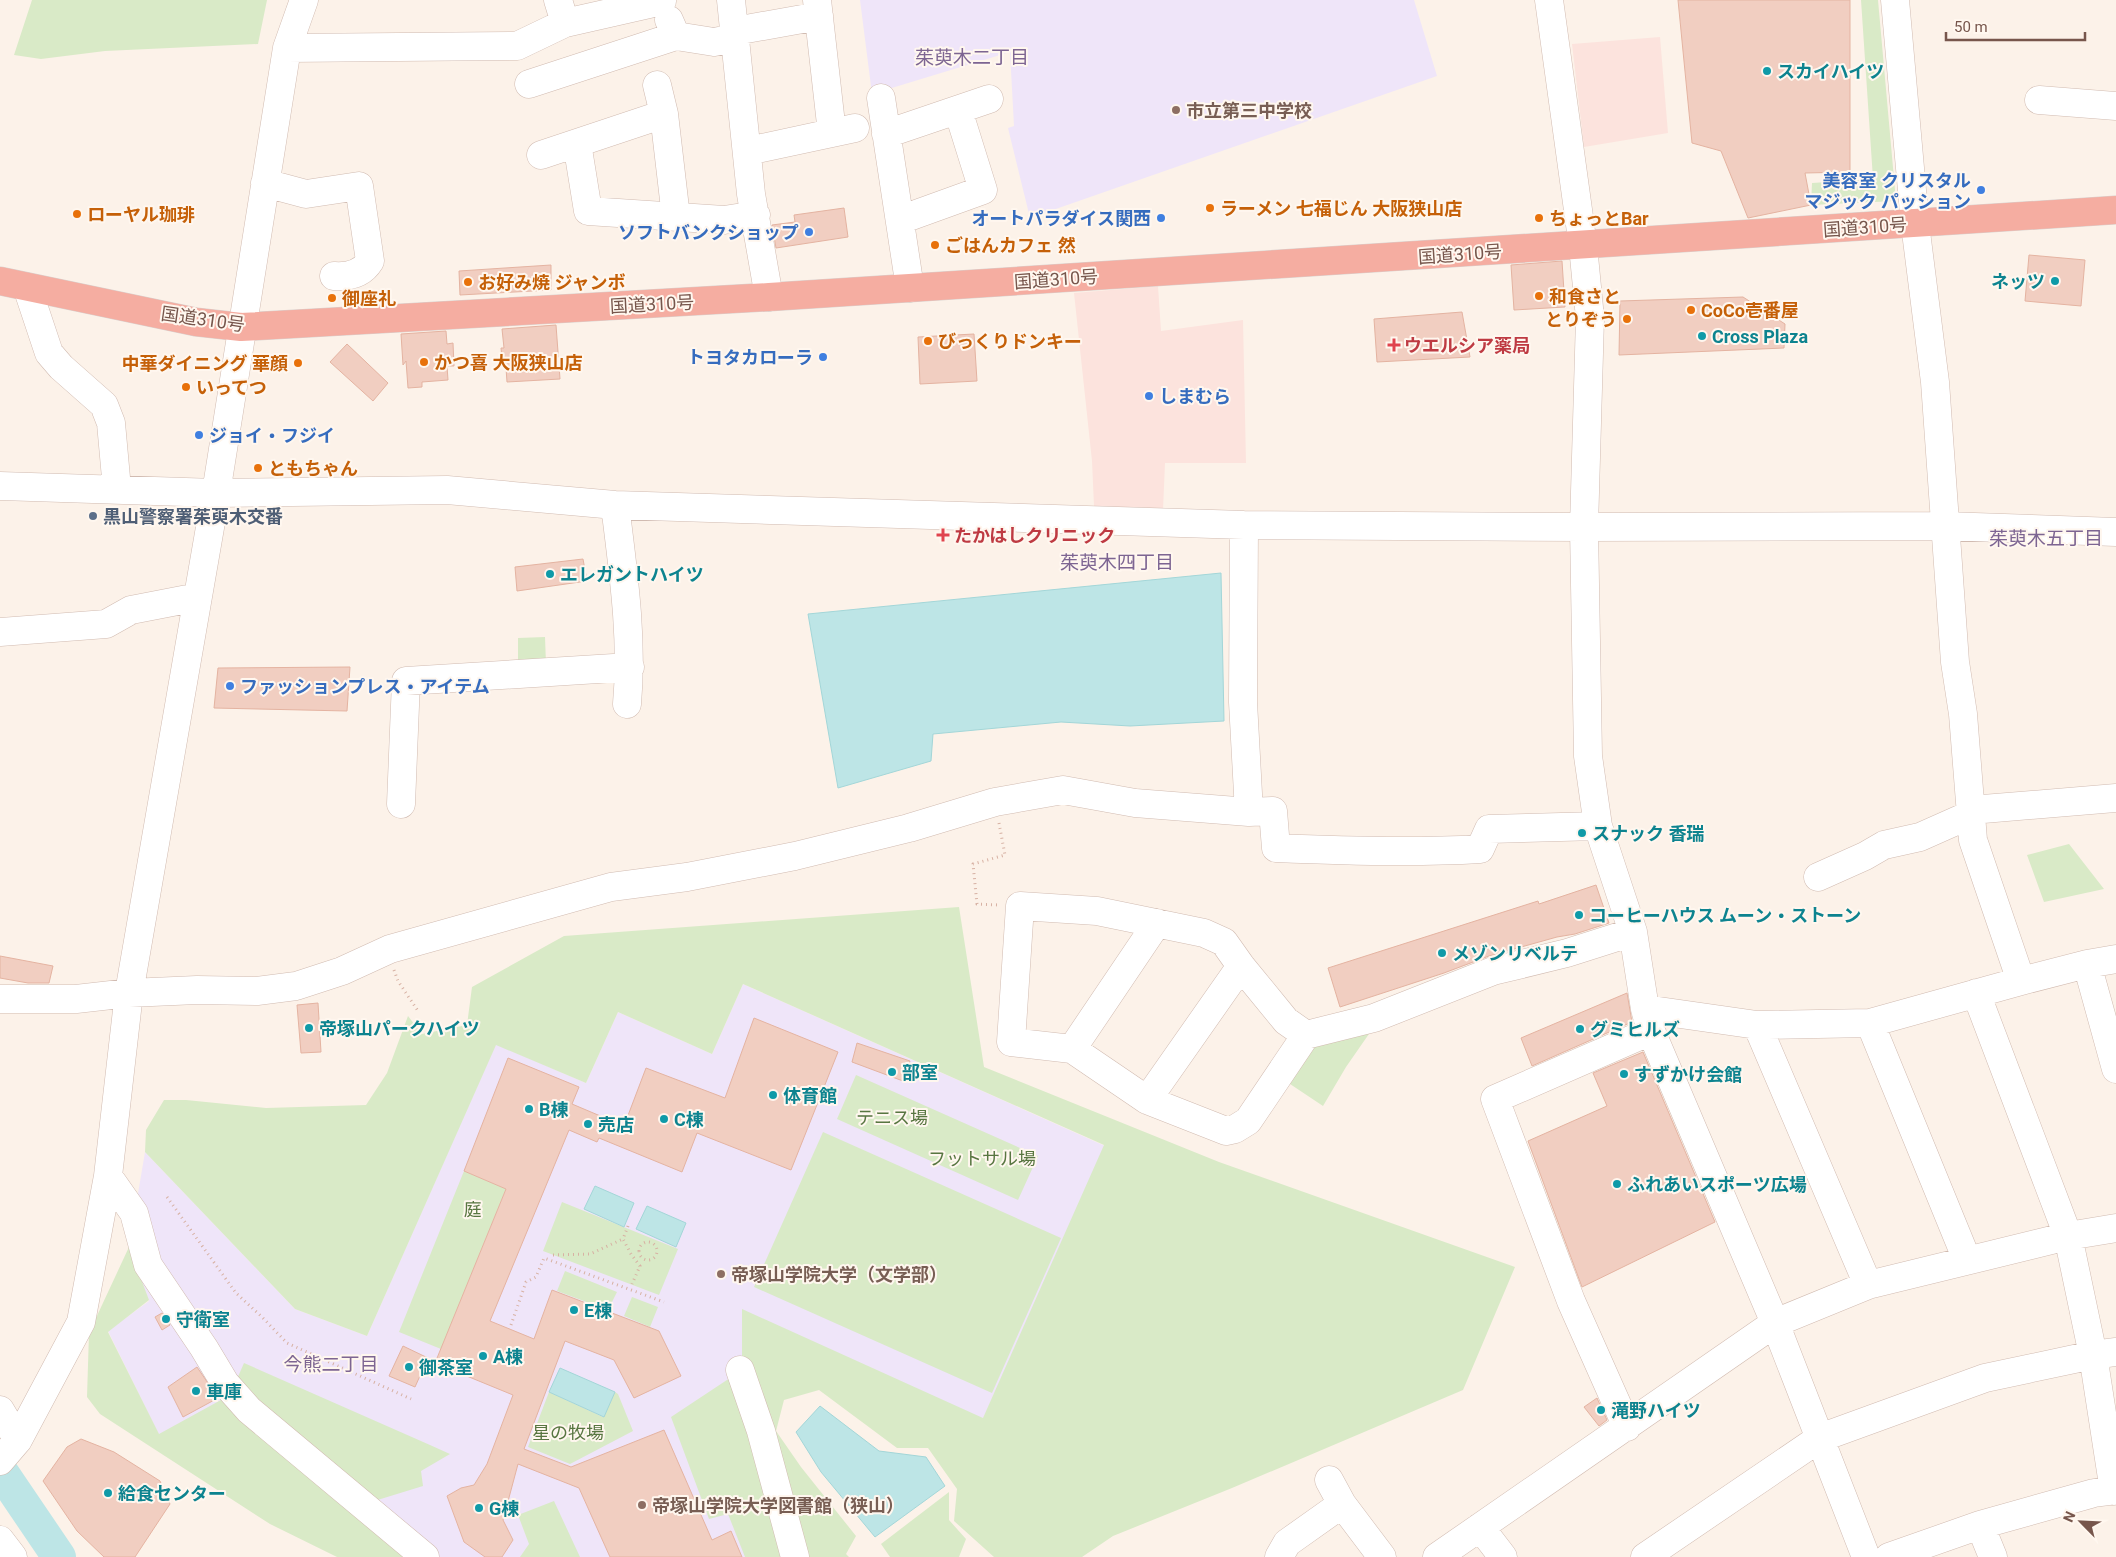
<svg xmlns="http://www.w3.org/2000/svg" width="2116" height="1557" viewBox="0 0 2116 1557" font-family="Roboto,'Noto Sans JP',sans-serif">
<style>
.commercial{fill:#fce3dd}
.education{fill:#efe5f9}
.green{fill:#d9eac7}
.water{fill:#bde5e6;stroke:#a3d6d8}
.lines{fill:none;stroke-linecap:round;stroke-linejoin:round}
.river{stroke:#bde5e6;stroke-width:34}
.building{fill:#f1cec1;stroke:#e4b3a1}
.minor-casing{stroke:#d1bbb1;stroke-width:29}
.highway-casing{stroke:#d9d0cd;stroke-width:29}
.path{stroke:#d7b1a3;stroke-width:3;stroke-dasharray:1 4;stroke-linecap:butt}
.minor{stroke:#fff;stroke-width:28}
.highway{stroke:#f5ada1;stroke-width:28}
.culture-dot{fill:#0f9aa8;stroke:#fff7ef;stroke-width:2}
.education-dot{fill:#8d6e63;stroke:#fff7ef;stroke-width:2}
.shop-dot{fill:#3f7fe0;stroke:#fff7ef;stroke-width:2}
.food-dot{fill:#e8710a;stroke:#fff7ef;stroke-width:2}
.health-dot{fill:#e0444e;stroke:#fff7ef;stroke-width:2}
.service-dot{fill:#5c6f8a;stroke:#fff7ef;stroke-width:2}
.labels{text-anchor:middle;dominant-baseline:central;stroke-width:4;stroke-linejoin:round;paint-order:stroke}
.culture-label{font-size:18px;font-weight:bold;fill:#0d838f;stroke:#fff7ef;text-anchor:start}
.education-label{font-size:18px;font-weight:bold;fill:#785e54;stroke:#fff7ef;text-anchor:start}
.shop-label{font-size:18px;font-weight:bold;fill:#366cbe;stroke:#fff7ef;text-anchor:end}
.food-label{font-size:18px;font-weight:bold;fill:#c56008;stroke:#fff7ef;text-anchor:start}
.street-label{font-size:18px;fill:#77564c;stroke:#fff7ef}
.health-label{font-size:18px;font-weight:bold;fill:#be3a42;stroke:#fff7ef;text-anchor:start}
.service-label{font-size:18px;font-weight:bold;fill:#4e5e75;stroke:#fff7ef;text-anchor:start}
.park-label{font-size:18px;fill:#587641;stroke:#fff7ef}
.neighbourhood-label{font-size:19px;fill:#7d6592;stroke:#fff7ef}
</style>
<rect width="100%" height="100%" fill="#fcf2e9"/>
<path class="commercial" d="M 1660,37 L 1668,133 L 1584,147 L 1572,44 Z
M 1158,286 L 1161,331 L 1243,320 L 1246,463 L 1165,463 L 1163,510 L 1094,506 L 1092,461 L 1074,293 Z"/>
<path class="education" d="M 860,0 L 1414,0 L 1437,76 L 1030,218 L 1008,128 L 1014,126 L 1010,52 L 872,94 Z
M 743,984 L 1105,1146 L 983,1419 L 742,1310 L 742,1371 L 795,1557 L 424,1557 L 159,1435 L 108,1331 L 149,1301 L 129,1247 L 145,1152 L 295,1309 L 367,1336 L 496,1044 L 586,1083 L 618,1012 L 712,1054 Z"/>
<path class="green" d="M 32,0 L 267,0 L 258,44 L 105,51 L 41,59 L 14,55 Z
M 1861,0 L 1878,0 L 1896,201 L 1811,205 L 1812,183 L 1873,179 Z
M 545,637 L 546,664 L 518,667 L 518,638 Z
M 2069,844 L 2104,889 L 2044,902 L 2027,855 Z
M 959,907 L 984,1067 L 1219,1162 L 1515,1267 L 1463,1390 L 1232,1488 L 1113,1536 L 1082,1557 L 994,1557 L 954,1521 L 957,1489 L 928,1448 L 897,1448 L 819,1390 L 784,1400 L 776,1431 L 801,1467 L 856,1536 L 846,1554 L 849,1557 L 795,1557 L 742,1372 L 742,1309 L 983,1418 L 1104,1145 L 743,984 L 712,1054 L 618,1012 L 586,1083 L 496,1045 L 367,1336 L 295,1309 L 145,1152 L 146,1130 L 164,1100 L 186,1100 L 266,1108 L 366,1105 L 387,1073 L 408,1016 L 422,1034 L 467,1025 L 472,987 L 564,936 Z
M 1371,1031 L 1346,1067 L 1323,1106 L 1287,1082 L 1318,1040 Z
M 856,1075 L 1038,1156 L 1018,1200 L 837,1119 Z
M 823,1132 L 1061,1238 L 992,1393 L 754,1287 Z
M 464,1171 L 506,1189 L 441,1349 L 399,1332 Z
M 562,1202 L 678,1249 L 659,1295 L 543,1251 Z
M 129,1247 L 149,1300 L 108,1332 L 159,1434 L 230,1395 L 424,1557 L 337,1557 L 270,1524 L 100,1414 L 87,1397 L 89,1333 Z
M 565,1271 L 617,1292 L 608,1310 L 557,1291 Z
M 632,1297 L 658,1307 L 650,1327 L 624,1316 Z
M 244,1363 L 430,1445 L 450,1454 L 421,1471 L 423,1486 L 371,1502 L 257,1408 L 237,1379 Z
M 736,1374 L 790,1557 L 745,1557 L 728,1514 L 709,1519 L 671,1417 Z
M 549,1392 L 603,1417 L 615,1392 L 618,1394 L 633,1431 L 570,1464 L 528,1447 Z
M 949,1492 L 949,1520 L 966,1539 L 959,1557 L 890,1557 L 881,1544 Z
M 554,1501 L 580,1557 L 520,1557 L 529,1544 L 518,1515 Z"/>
<path class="water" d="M 1221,573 L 1224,721 L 1130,726 L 1061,722 L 933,734 L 931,761 L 838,788 L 808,614 Z
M 595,1186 L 634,1203 L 624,1227 L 584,1209 Z
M 647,1206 L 686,1223 L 676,1247 L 636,1229 Z
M 560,1368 L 615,1392 L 604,1417 L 549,1392 Z
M 820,1406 L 879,1451 L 926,1457 L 945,1486 L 875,1537 L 821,1472 L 796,1432 Z"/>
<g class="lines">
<path class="river" d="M 0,1470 L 59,1557"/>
</g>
<path class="building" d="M 1678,0 L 1850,0 L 1850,172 L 1805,173 L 1811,205 L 1748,218 L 1721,151 L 1692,143 Z
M 844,208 L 848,237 L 776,248 L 772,225 L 795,222 L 794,215 Z
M 2029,255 L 2085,260 L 2081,306 L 2025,301 Z
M 1562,261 L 1565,307 L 1514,310 L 1511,265 Z
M 551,265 L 551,290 L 460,295 L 459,271 Z
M 1743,297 L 1785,324 L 1784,348 L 1619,355 L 1620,301 Z
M 1462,312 L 1470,357 L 1377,362 L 1374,319 Z
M 556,325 L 560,379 L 507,382 L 506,368 L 503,368 L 501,348 L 504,348 L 502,329 Z
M 446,331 L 447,344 L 453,343 L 454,366 L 447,366 L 448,380 L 422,382 L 422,387 L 408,388 L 406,361 L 403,365 L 401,334 Z
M 974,334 L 977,381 L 920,384 L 918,337 Z
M 347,344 L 388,383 L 373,401 L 330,362 Z
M 583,559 L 587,581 L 517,591 L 515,567 Z
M 350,667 L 347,711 L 214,708 L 218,668 Z
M 1596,885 L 1609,923 L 1575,934 L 1557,937 L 1489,956 L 1444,973 L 1340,1007 L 1328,968 L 1538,901 L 1539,904 Z
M 0,956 L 53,966 L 49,983 L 28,983 L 0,978 Z
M 1627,993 L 1632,1022 L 1532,1066 L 1521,1038 Z
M 318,1003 L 321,1052 L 301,1053 L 297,1005 Z
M 754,1018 L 838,1052 L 791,1170 L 697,1133 L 682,1172 L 599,1138 L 597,1142 L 569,1130 L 490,1321 L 534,1339 L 552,1290 L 659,1331 L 681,1376 L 634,1398 L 614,1360 L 565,1341 L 524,1449 L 571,1467 L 664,1430 L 712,1540 L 731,1531 L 742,1557 L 610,1557 L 579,1488 L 518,1464 L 503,1520 L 513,1540 L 502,1557 L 485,1557 L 464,1542 L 447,1496 L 461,1488 L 474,1485 L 487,1464 L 513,1395 L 435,1363 L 506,1189 L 464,1171 L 508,1058 L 579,1087 L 572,1104 L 624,1126 L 646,1068 L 725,1098 Z
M 857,1043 L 910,1061 L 903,1081 L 852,1062 Z
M 1643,1052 L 1715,1222 L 1582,1287 L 1528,1141 L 1607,1106 L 1593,1073 Z
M 162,1313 L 170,1325 L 162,1330 L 155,1317 Z
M 403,1346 L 428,1358 L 415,1387 L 389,1376 Z
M 197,1367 L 218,1398 L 183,1417 L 168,1387 Z
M 1597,1398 L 1607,1420 L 1599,1426 L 1584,1407 Z
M 81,1439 L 114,1452 L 160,1481 L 170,1504 L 135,1557 L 104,1557 L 77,1531 L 43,1481 L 67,1447 Z"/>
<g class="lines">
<g class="minor-casing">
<path id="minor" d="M 558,0 L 565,23
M 731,0 L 751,194 L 769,297
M 817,0 L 832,133
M 1549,0 L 1583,246 L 1590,318 L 1584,527 L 1588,756 L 1598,826 L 1633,932 L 1645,1009 L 1651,1031 L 1775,1323 L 1866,1557
M 1895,0 L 1915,224 L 1935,382 L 1955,662 L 1963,714 L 1973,840 L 2021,981
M 669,20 L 676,36 L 714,42 L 735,38
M 735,31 L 819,16
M 287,48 L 517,46 L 565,23 L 662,1
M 529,84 L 676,36
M 657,85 L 664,114 L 676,217
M 881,98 L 910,288
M 2039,100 L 2116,106
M 886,134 L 989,99
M 577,143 L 588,211 L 724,220 L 756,215
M 748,151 L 855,128
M 541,155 L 664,114
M 265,183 L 306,194 L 359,186 L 370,261 C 362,274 348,277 334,276
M 900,220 L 983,190 L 958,110
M 27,287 L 49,353 L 61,367 L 104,405 L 111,423 L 117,489
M 0,486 L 216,493 L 447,490 L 615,505 L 1244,525 L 1584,527 L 1945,526 L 2116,532
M 615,505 C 623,571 633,637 627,704
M 1244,525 L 1243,702 L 1249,812
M 0,632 L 106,624 L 131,610 L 198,597
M 401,804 L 406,681 L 630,667
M 1818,877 L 1865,856 L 1884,845 L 1920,837 L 1983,809 L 2116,798
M 2087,964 L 2116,1069
M 1976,993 L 2068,1236 L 2093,1355 L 2114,1491
M 0,999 L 76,999 L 129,993 L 197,990 L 257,991 L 296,986 L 342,971 L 390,949 L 611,887 L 687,877 L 795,856 L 909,828 L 995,802 L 1063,790 L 1135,803 L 1249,812 L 1273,811 L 1276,848 C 1344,851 1412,853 1480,849 L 1489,829 L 1598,826
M 1645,1009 L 1757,1025 L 1870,1023 L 2021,981 L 2087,964 L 2116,959
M 1870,1023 L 1967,1260
M 1757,1025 L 1868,1285
M 1306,1035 L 1286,1021 L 1241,966 L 1224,942 L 1204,933 L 1097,911 L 1020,906 L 1011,1042 L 1072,1049 L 1147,1100 L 1226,1131 L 1235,1129 L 1248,1121 L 1306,1035 L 1374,1018 L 1493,971 L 1567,953 L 1633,932
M 1072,1049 L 1157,923
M 1147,1100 L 1241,966
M 108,1176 L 134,1213 L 148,1265 L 204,1348 L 225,1383 L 249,1410 L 425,1557
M 740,1370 L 761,1431 L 795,1557
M 0,1410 L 18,1440
M 1627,1427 L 1571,1301 L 1495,1099 L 1651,1031
M 0,1461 L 18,1440 L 81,1322 L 108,1176 L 129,993 L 216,493 L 287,48 L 304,0
M 1329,1480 L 1342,1504 L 1382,1557
M 1980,1525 L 1993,1557
M 1480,1527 L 1503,1557
M 0,1540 L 13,1557
M 1279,1557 L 1287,1543 L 1342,1504
M 1437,1557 L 1775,1323 L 1868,1285 L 2068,1236 L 2116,1228
M 1645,1557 L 1820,1438 L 1985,1378 L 2093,1355 L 2116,1352
M 1889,1557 L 1980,1525 L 2094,1493 L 2116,1490"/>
</g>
<g class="highway-casing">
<path id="highway" d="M 0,281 L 196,322 L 241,327 L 769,297 L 2116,210"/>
</g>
<path class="path" d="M 999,823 L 1005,855 L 973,864 L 977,904 L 999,905
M 394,970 L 398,981 L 418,1011
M 167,1197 L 236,1293 L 262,1317 L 287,1343 L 411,1399
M 628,1226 L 623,1239 L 631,1254 L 640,1266 L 632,1284
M639 1251a9 9 0 1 1 18 0a9 9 0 1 1-18 0Z
M 553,1255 L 590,1254 L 623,1239
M 511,1325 L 526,1282 L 536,1277 L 544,1258 L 664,1302"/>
<use href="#minor" class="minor"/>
<use href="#highway" class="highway"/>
</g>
<g class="culture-dot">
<circle cx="1767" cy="71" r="5"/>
<circle cx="2055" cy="281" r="5"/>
<circle cx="1702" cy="336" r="5"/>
<circle cx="550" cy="574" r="5"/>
<circle cx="1582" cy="833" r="5"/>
<circle cx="1579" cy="915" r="5"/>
<circle cx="1442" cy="953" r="5"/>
<circle cx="309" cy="1028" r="5"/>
<circle cx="1580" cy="1029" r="5"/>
<circle cx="892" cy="1072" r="5"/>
<circle cx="1624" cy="1074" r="5"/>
<circle cx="773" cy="1095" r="5"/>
<circle cx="529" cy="1109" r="5"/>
<circle cx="664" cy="1119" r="5"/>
<circle cx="588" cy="1124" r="5"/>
<circle cx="1617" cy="1184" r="5"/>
<circle cx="574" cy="1310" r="5"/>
<circle cx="166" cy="1319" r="5"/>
<circle cx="483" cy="1356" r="5"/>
<circle cx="409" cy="1367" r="5"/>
<circle cx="196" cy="1391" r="5"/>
<circle cx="1601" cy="1410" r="5"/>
<circle cx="108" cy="1493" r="5"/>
<circle cx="479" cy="1508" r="5"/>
</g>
<g class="education-dot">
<circle cx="1176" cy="110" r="5"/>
<circle cx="721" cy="1274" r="5"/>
<circle cx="642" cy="1505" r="5"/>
</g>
<g class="shop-dot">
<circle cx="1981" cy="190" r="5"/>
<circle cx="1161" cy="218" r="5"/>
<circle cx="809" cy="232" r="5"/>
<circle cx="823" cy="357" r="5"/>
<circle cx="1149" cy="396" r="5"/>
<circle cx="199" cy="435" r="5"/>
<circle cx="230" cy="686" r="5"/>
</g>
<g class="food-dot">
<circle cx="1210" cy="208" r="5"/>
<circle cx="77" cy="214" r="5"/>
<circle cx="1539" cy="218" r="5"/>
<circle cx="935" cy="245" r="5"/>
<circle cx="468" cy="282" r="5"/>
<circle cx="1539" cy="296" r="5"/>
<circle cx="332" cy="298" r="5"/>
<circle cx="1691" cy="310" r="5"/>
<circle cx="1627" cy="319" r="5"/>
<circle cx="928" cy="341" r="5"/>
<circle cx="424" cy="362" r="5"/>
<circle cx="298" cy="363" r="5"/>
<circle cx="186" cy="387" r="5"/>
<circle cx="258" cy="468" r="5"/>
</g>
<g class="health-dot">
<path d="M1391.5 337.5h5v5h5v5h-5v5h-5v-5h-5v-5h5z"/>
<path d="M940.5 527.5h5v5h5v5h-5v5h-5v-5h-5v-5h5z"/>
</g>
<circle class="service-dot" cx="93" cy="516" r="5"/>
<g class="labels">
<g class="culture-label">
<text x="1777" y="71">スカイハイツ</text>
<text x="2045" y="281" text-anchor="end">ネッツ</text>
<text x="1712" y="336">Cross Plaza</text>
<text x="560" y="574">エレガントハイツ</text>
<text x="1592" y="833">スナック 香瑞</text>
<text x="1589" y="915">コーヒーハウス ムーン・ストーン</text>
<text x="1452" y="953">メゾンリベルテ</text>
<text x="319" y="1028">帝塚山パークハイツ</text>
<text x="1590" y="1029">グミヒルズ</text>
<text x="902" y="1072">部室</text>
<text x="1634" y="1074">すずかけ会館</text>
<text x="783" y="1095">体育館</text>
<text x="539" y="1109">B棟</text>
<text x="674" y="1119">C棟</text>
<text x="598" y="1124">売店</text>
<text x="1627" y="1184">ふれあいスポーツ広場</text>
<text x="584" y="1310">E棟</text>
<text x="176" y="1319">守衛室</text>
<text x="493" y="1356">A棟</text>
<text x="419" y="1367">御茶室</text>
<text x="206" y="1391">車庫</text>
<text x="1611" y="1410">滝野ハイツ</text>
<text x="118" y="1493">給食センター</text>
<text x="489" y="1508">G棟</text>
</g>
<g class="education-label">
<text x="1186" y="110">市立第三中学校</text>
<text x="731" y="1274">帝塚山学院大学（文学部）</text>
<text x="652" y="1505">帝塚山学院大学図書館（狭山）</text>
</g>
<g class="shop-label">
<text x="1971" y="180">美容室 クリスタル<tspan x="1971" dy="21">マジック パッション</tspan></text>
<text x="1151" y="218">オートパラダイス関西</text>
<text x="799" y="232">ソフトバンクショップ</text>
<text x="813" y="357">トヨタカローラ</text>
<text x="1159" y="396" text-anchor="start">しまむら</text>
<text x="209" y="435" text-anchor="start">ジョイ・フジイ</text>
<text x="240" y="686" text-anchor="start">ファッションプレス・アイテム</text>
</g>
<g class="food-label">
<text x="1220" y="208">ラーメン 七福じん 大阪狭山店</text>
<text x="87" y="214">ローヤル珈琲</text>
<text x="1549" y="218">ちょっとBar</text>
<text x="945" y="245">ごはんカフェ 然</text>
<text x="478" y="282">お好み焼 ジャンボ</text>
<text x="1549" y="296">和食さと</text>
<text x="342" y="298">御座礼</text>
<text x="1701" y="310">CoCo壱番屋</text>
<text x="1617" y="319" text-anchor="end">とりぞう</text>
<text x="938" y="341">びっくりドンキー</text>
<text x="434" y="362">かつ喜 大阪狭山店</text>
<text x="288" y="363" text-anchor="end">中華ダイニング 華顔</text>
<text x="196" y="387">いってつ</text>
<text x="268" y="468">ともちゃん</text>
</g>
<g class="street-label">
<text transform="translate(1865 227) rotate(-4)">国道310号</text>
<text transform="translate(1460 254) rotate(-4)">国道310号</text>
<text transform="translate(1056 279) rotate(-4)">国道310号</text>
<text transform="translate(652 304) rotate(-3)">国道310号</text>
<text transform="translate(203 319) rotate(8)">国道310号</text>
</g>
<g class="health-label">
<text x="1404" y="345">ウエルシア薬局</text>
<text x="954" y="535">たかはしクリニック</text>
</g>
<g class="service-label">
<text x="103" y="516">黒山警察署茱萸木交番</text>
</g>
<g class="park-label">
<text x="892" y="1117">テニス場</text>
<text x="982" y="1158">フットサル場</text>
<text x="473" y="1209">庭</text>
<text x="568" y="1432">星の牧場</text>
</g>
<g class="neighbourhood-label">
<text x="972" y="57">茱萸木二丁目</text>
<text x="2046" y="538">茱萸木五丁目</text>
<text x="1117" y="562">茱萸木四丁目</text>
<text x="331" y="1364">今熊二丁目</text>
</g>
</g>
<g transform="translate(2081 1522) rotate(294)" stroke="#fff7ef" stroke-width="4" paint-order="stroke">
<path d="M0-4L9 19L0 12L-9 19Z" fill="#77564c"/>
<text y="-8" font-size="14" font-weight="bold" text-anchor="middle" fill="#77564c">N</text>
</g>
<path d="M1946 32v8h139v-8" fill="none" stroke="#77564c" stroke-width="2.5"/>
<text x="1954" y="32" font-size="15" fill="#77564c" stroke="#fff7ef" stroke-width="4" paint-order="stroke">50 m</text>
</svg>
